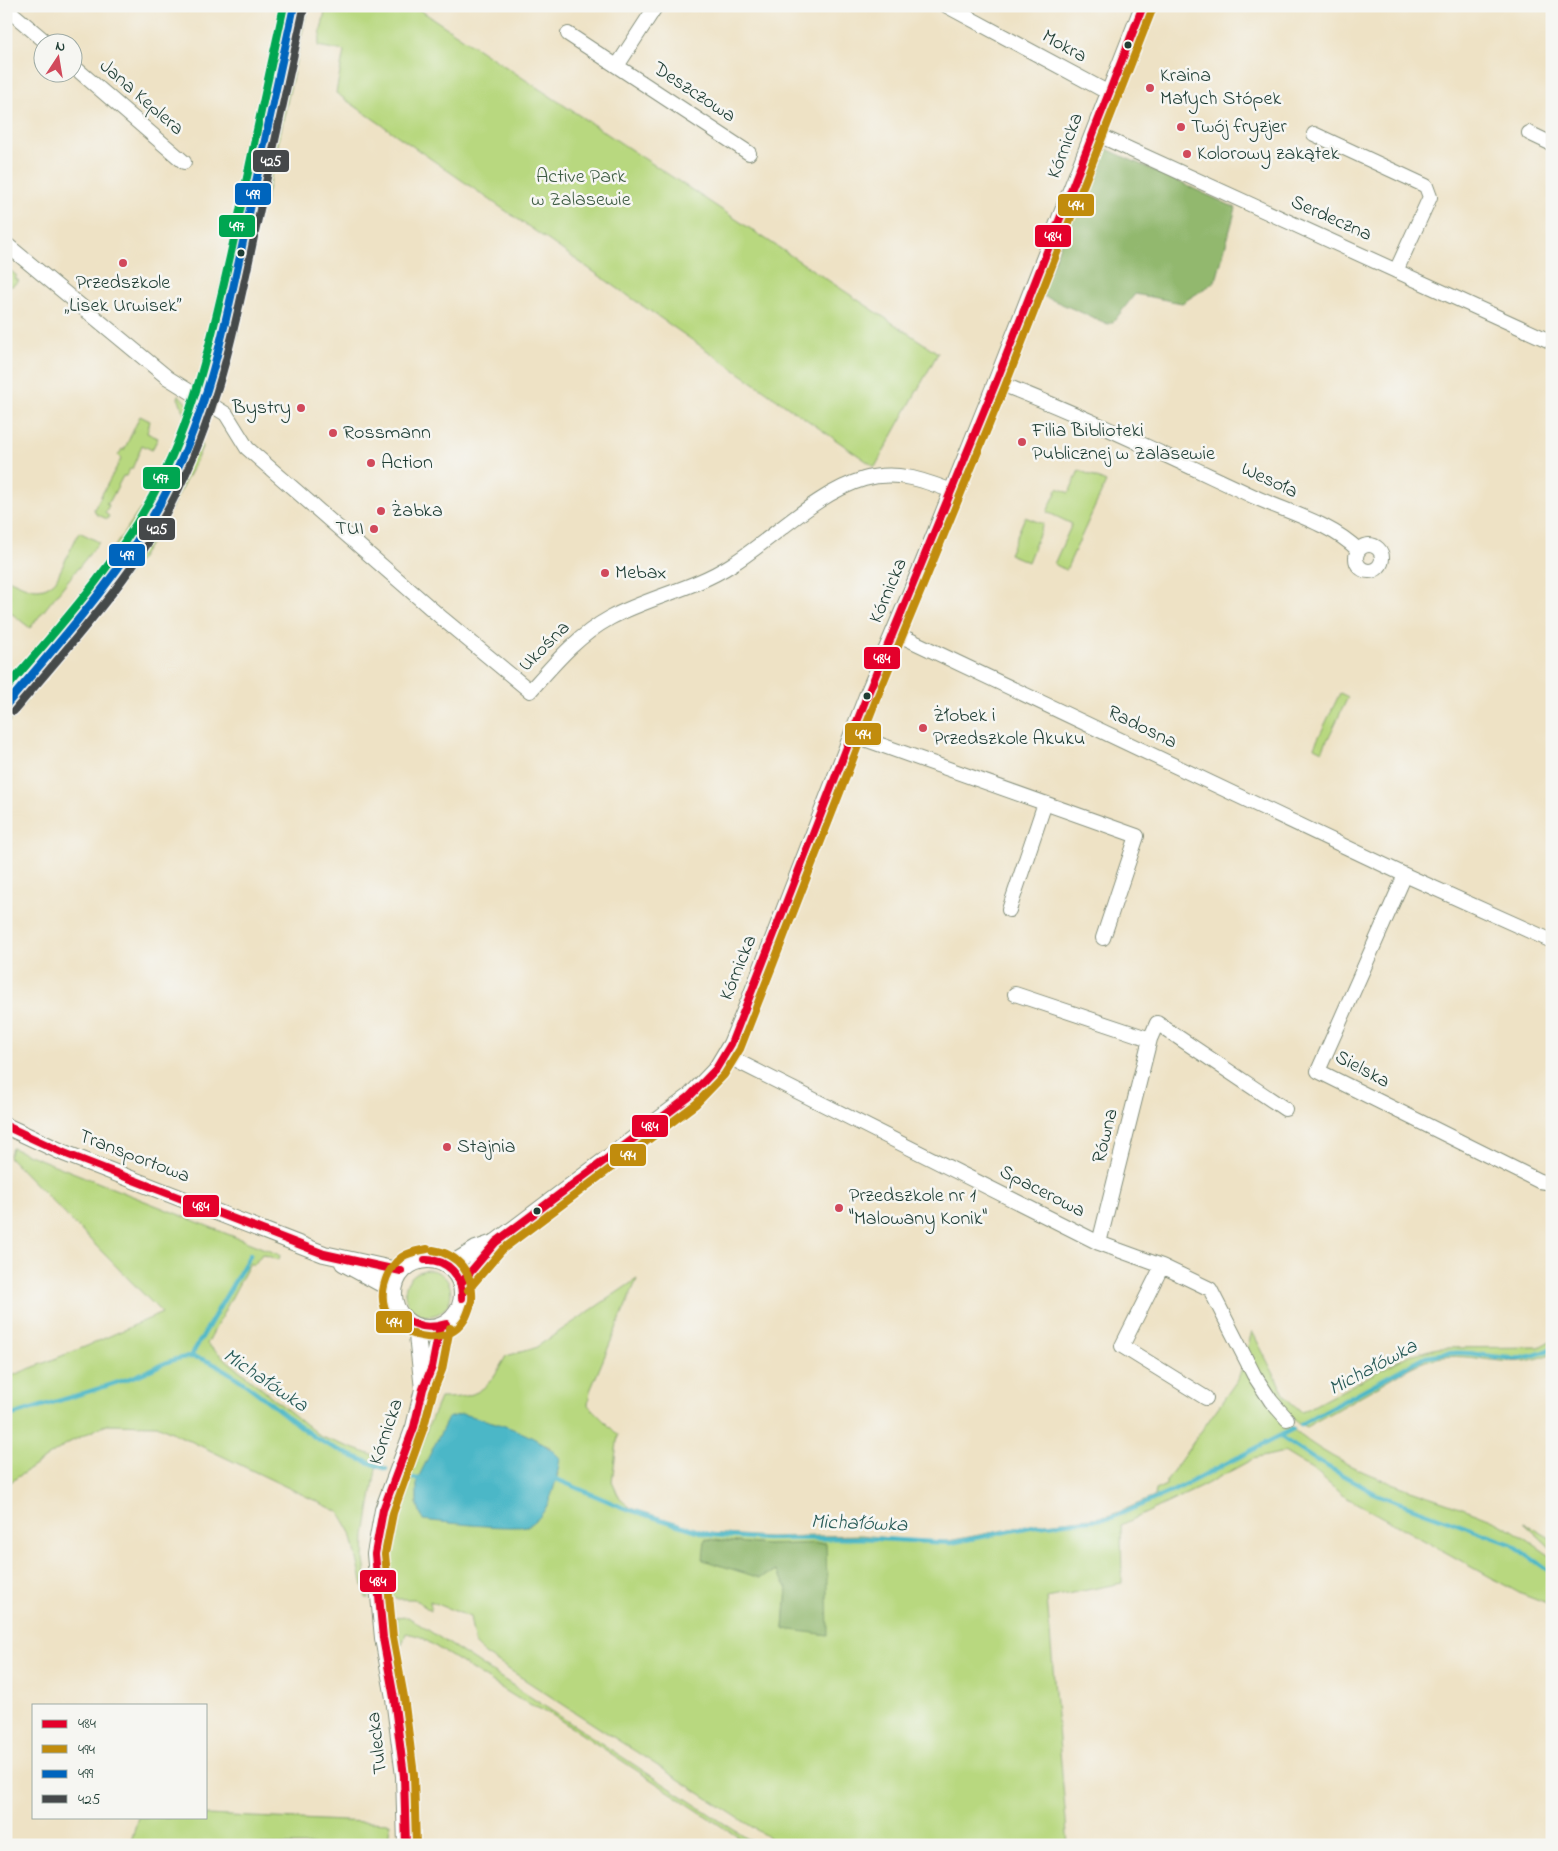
<svg xmlns="http://www.w3.org/2000/svg" width="1558" height="1851" viewBox="0 0 1558 1851" font-family="'Indie Flower',sans-serif">
<style>
.green{fill:#b8d87f;stroke:#6c8a5a;fill-rule:evenodd}
.forest{fill:#92b86e;stroke:#587a51}
.water{fill:#4bb7c7;stroke:#357a7e}
.lines{fill:none;stroke-linecap:round;stroke-linejoin:round}
.stream{stroke:#4bb7c7;stroke-width:4.5}
.minor-casing{stroke:#86907c;stroke-width:16}
.tertiary-casing{stroke:#86907c;stroke-width:18}
.minor{stroke:#fff;stroke-width:14}
.tertiary{stroke:#fff;stroke-width:16}
.bus-1-casing{stroke:#f6f6f2;stroke-width:11}
.bus-2-casing{stroke:#f6f6f2;stroke-width:11}
.bus-3-casing{stroke:#f6f6f2;stroke-width:11}
.bus-4-casing{stroke:#f6f6f2;stroke-width:11}
.bus-5-casing{stroke:#f6f6f2;stroke-width:11}
.bus-1{stroke:#e4002b;stroke-width:8}
.bus-2{stroke:#c18c0d;stroke-width:8}
.bus-3{stroke:#0065bd;stroke-width:8}
.bus-4{stroke:#45484a;stroke-width:8}
.bus-5{stroke:#00a651;stroke-width:8}
.bus-dot{fill:#1f3d34;stroke:#f6f6f2;stroke-width:2}
.poi-dot{fill:#d1495b;stroke:#f6f6f2;stroke-width:2}
.labels{text-anchor:middle;dominant-baseline:central;stroke-width:5;stroke-linejoin:round;paint-order:stroke}
.street-label{font-size:20px;fill:#1f3d34;stroke:#f6f6f2}
.poi-label{font-size:20px;fill:#1f3d34;stroke:#f6f6f2;text-anchor:start}
.park-label{font-size:20px;fill:#3e5c43;stroke:#f6f6f2}
.water-label{font-size:21px;font-style:italic;fill:#2a5c59;stroke:#f6f6f2}
.line-badge{stroke:#f6f6f2;stroke-width:2}
.badge-label{font-size:14px;text-anchor:middle;font-weight:bold;fill:#fff}
</style>
<rect width="100%" height="100%" fill="#f6f6f2"/>
<filter id="ink" filterUnits="userSpaceOnUse"><feTurbulence type="fractalNoise" baseFrequency=".02" numOctaves="2"/><feDisplacementMap in="SourceGraphic" scale="10" xChannelSelector="R" yChannelSelector="G"/><feConvolveMatrix kernelMatrix="1 2 1 2 8 2 1 2 1" color-interpolation-filters="sRGB"/></filter>
<filter id="wash" filterUnits="userSpaceOnUse"><feTurbulence type="fractalNoise" baseFrequency=".0096" numOctaves="4" result="noise"/><feDisplacementMap in="SourceGraphic" scale="20" xChannelSelector="R" yChannelSelector="G"/><feGaussianBlur stdDeviation="1.12" result="paint"/><feColorMatrix in="noise" values="0 0 0 0 0 0 0 0 0 0 0 0 0 0 0 0 0 1.4 0 .05"/><feComposite in="paint" operator="in"/></filter>
<g filter="url(#wash)">
<rect width="100%" height="100%" fill="#eee2c5"/>
<path class="green" d="M 302,6 L 308,6 L 265,203 L 259,205 Z
M 326,6 L 414,6 L 938,353 L 875,467 L 336,93 L 344,51 L 318,46 Z
M 270,54 L 276,57 L 259,137 L 254,132 Z
M 228,260 L 232,260 L 208,364 L 204,358 L 226,262 Z
M 6,267 L 17,276 L 15,278 L 19,281 L 12,286 L 6,286 L 9,282 L 6,279 Z
M 234,326 L 238,332 L 230,364 L 223,368 Z
M 179,395 L 188,405 L 189,422 L 178,398 Z
M 140,416 L 150,421 L 147,433 L 158,438 L 152,450 L 142,445 L 132,469 L 130,469 L 126,476 L 123,476 L 110,501 L 106,503 L 109,505 L 105,513 L 109,516 L 107,519 L 96,514 L 94,509 L 121,459 L 118,456 L 122,449 L 124,450 Z
M 198,440 L 202,447 L 196,461 L 164,521 L 141,558 L 6,726 L 6,717 L 69,642 Z
M 1079,470 L 1106,482 L 1066,570 L 1054,564 L 1072,524 L 1047,512 L 1058,488 L 1069,493 Z
M 150,495 L 154,497 L 123,549 L 85,598 L 82,597 L 82,594 Z
M 1025,517 L 1043,524 L 1028,562 L 1009,554 Z
M 79,532 L 99,542 L 30,628 L 6,609 L 6,578 C 24,586 40,597 56,580 Z
M 1340,693 L 1348,697 L 1322,751 L 1314,747 Z
M 12,1148 L 280,1255 L 279,1260 L 262,1254 L 254,1265 L 250,1263 L 207,1344 L 321,1437 L 378,1457 L 365,1535 L 364,1560 L 369,1598 L 366,1598 L 351,1533 L 339,1512 L 157,1425 L 107,1424 L 68,1443 L 6,1485 L 6,1378 L 87,1346 L 162,1313 L 9,1157 Z
M405 1293a23 23 0 1 1 46 0a23 23 0 1 1-46 0Z
M 637,1279 L 590,1391 L 588,1405 L 618,1435 L 612,1482 L 620,1499 L 631,1508 L 709,1533 L 769,1537 L 861,1535 L 908,1540 L 948,1541 L 1036,1524 L 1109,1516 L 1154,1497 L 1155,1490 L 1166,1485 L 1166,1481 L 1238,1379 L 1244,1361 C 1255,1377 1272,1411 1286,1423 C 1343,1476 1421,1490 1491,1519 C 1513,1528 1532,1544 1552,1557 L 1552,1606 L 1521,1594 L 1342,1495 L 1312,1469 L 1284,1452 L 1253,1459 L 1201,1487 L 1121,1525 L 1122,1583 L 1047,1598 L 1068,1845 L 780,1845 L 485,1654 L 475,1644 L 470,1617 L 430,1601 L 431,1611 L 414,1599 L 395,1599 L 389,1593 L 386,1547 L 401,1491 L 440,1398 C 480,1398 487,1390 506,1356 L 535,1348 ZM 493,1422 L 550,1447 L 558,1474 L 547,1505 L 528,1526 L 442,1522 L 417,1504 L 417,1480 ZM 705,1539 L 767,1545 L 826,1543 L 784,1629 L 787,1587 L 776,1570 Z
M 1252,1331 L 1286,1398 L 1302,1412 L 1409,1355 L 1438,1348 L 1539,1347 L 1552,1340 L 1552,1353 C 1513,1372 1481,1353 1442,1357 C 1419,1360 1399,1374 1380,1385 C 1355,1399 1331,1413 1306,1427 C 1278,1415 1261,1378 1246,1353 Z
M 1524,1523 L 1552,1539 L 1552,1549 Z
M 408,1617 L 757,1845 L 750,1845 L 554,1716 L 517,1698 L 419,1636 L 406,1633 L 402,1645 L 396,1642 L 393,1618 Z
M 206,1815 L 390,1823 L 388,1845 L 130,1845 L 138,1817 L 206,1817 Z"/>
<path class="forest" d="M 1098,145 L 1236,208 L 1217,277 L 1212,284 L 1182,303 L 1135,294 L 1114,321 L 1108,324 L 1041,295 Z
M 705,1539 L 767,1545 L 826,1543 L 828,1635 L 784,1629 L 787,1587 L 776,1571 L 760,1578 L 703,1560 Z"/>
<path class="water" d="M 462,1414 C 495,1422 537,1433 560,1458 C 557,1479 550,1515 529,1525 C 518,1531 440,1522 423,1520 L 417,1504 L 417,1480 L 448,1418 Z"/>
<g class="lines">
<path class="stream" d="M 191,1356 L 250,1255
M 6,1417 C 49,1403 91,1392 133,1377 C 151,1371 171,1357 190,1357 C 221,1356 285,1418 313,1436 C 335,1451 361,1459 386,1469
M 1301,1424 L 1426,1356 C 1439,1354 1451,1352 1465,1353 C 1498,1355 1518,1366 1552,1348
M 1281,1437 L 1314,1459 L 1376,1494 L 1511,1544 L 1552,1573
M 412,1478 L 423,1480
M 550,1479 L 556,1479 L 624,1508 L 711,1535 L 766,1539 L 862,1538 L 950,1543 L 1035,1526 L 1111,1518 L 1173,1491 L 1293,1429"/>
</g>
</g>
<g filter="url(#ink)">
<g class="lines">
<g class="minor-casing">
<path id="minor" d="M 947,6 L 1109,93
M 6,8 L 46,42
M 568,34 L 749,153
M 72,65 L 184,162
M 617,66 L 656,6
M 1094,133 L 1552,342
M 1529,133 L 1552,144
M 1314,134 L 1426,186 L 1430,197 L 1396,271
M 6,244 L 168,378 L 226,414 L 247,448 L 443,619 L 530,691 C 554,664 577,636 610,618 C 649,597 694,589 731,565 C 774,538 816,493 864,479 C 896,470 923,480 952,491
M 996,382 C 1085,416 1171,458 1257,498 C 1290,513 1332,524 1358,550
M1356 558a13 13 0 1 1 26 0a13 13 0 1 1-26 0Z
M 895,633 L 1405,875 L 1552,941
M 853,735 L 1137,836 L 1103,938
M 1405,875 L 1318,1071 L 1539,1181 L 1552,1183
M 1009,910 L 1045,803
M 1015,994 L 1150,1039
M 725,1055 L 1099,1243 L 1162,1266 L 1210,1289 L 1254,1375 L 1271,1401 L 1287,1419
M 1099,1243 L 1150,1039 L 1157,1023 L 1285,1109
M 1162,1266 L 1122,1346 L 1206,1398"/>
</g>
<g class="tertiary-casing">
<path id="tertiary" d="M 6,705 C 55,646 109,588 149,522 C 183,466 206,404 222,340 L 294,6
M 6,1126 L 64,1153 L 324,1254 L 401,1271
M394 1294a34 34 0 1 1 68 0a34 34 0 1 1-68 0Z
M 343,1263 L 393,1290
M 448,1266 L 476,1249 L 496,1242 L 689,1097 L 716,1069 L 731,1044 L 749,1001 L 867,696 L 924,561 L 996,382 L 1143,6
M 461,1283 L 481,1262 L 496,1242
M 416,1326 L 423,1389
M 406,1845 L 404,1776 L 394,1698 L 383,1638 L 375,1554 L 383,1510 L 414,1427 L 423,1389 L 432,1367 L 440,1326"/>
</g>
<use href="#minor" class="minor"/>
<use href="#tertiary" class="tertiary"/>
<g class="bus-1-casing">
<path id="bus-1" d="M 6,1126 L 64,1153 L 324,1254 L 401,1271
M 425,1260 C 448,1259 463,1276 462,1298
M 461,1283 L 496,1242 L 689,1097 L 716,1069 L 731,1044 L 867,696 L 996,382 L 1143,6
M 409,1321 C 423,1328 432,1328 446,1324
M 409,1321 C 422,1328 432,1328 446,1324
M 406,1845 L 404,1776 L 394,1698 L 383,1638 L 375,1554 L 383,1510 L 414,1427 L 423,1389 L 432,1367 L 440,1326"/>
</g>
<g class="bus-2-casing">
<path id="bus-2" d="M 427,1249 C 418,1251 409,1252 402,1257 C 385,1270 376,1298 389,1316 C 406,1340 448,1347 465,1319 C 468,1314 470,1306 472,1301
M 433,1250 C 458,1254 474,1274 472,1300
M 468,1290 L 503,1249 L 696,1104 L 724,1075 L 740,1049 L 876,700 L 1005,386 L 1152,10
M 416,1845 L 414,1775 L 404,1697 L 393,1637 L 385,1554 L 393,1513 L 423,1430 L 433,1392 L 442,1370 L 450,1328"/>
</g>
<g class="bus-3-casing">
<path id="bus-3" d="M 6,705 C 61,640 119,576 161,502 C 206,419 225,328 244,237 C 261,160 277,83 294,6"/>
</g>
<g class="bus-4-casing">
<path id="bus-4" d="M 14,711 C 69,645 130,581 171,504 C 216,419 235,329 254,237 C 271,161 287,84 304,8"/>
</g>
<g class="bus-5-casing">
<path id="bus-5" d="M 6,689 C 58,628 113,568 152,497 C 196,416 214,328 234,239 C 250,161 267,84 284,6"/>
</g>
<use href="#bus-1" class="bus-1"/>
<use href="#bus-2" class="bus-2"/>
<use href="#bus-3" class="bus-3"/>
<use href="#bus-4" class="bus-4"/>
<use href="#bus-5" class="bus-5"/>
</g>
</g>
<g class="bus-dot">
<circle cx="1128" cy="45" r="4.5"/>
<circle cx="241" cy="253" r="4.5"/>
<circle cx="867" cy="696" r="4.5"/>
<circle cx="537" cy="1211" r="4.5"/>
</g>
<g class="poi-dot">
<circle cx="1150" cy="88" r="5"/>
<circle cx="1181" cy="127" r="5"/>
<circle cx="1187" cy="154" r="5"/>
<circle cx="123" cy="263" r="5"/>
<circle cx="301" cy="408" r="5"/>
<circle cx="333" cy="433" r="5"/>
<circle cx="1022" cy="442" r="5"/>
<circle cx="371" cy="463" r="5"/>
<circle cx="381" cy="511" r="5"/>
<circle cx="374" cy="529" r="5"/>
<circle cx="605" cy="573" r="5"/>
<circle cx="923" cy="728" r="5"/>
<circle cx="447" cy="1147" r="5"/>
<circle cx="839" cy="1208" r="5"/>
</g>
<g class="labels">
<g class="street-label">
<text transform="translate(1064 47) rotate(29)">Mokra</text>
<text transform="translate(694 93) rotate(33)">Deszczowa</text>
<text transform="translate(141 98) rotate(41)">Jana Keplera</text>
<text transform="translate(1066 146) rotate(-69)">Kórnicka</text>
<text transform="translate(1331 219) rotate(24)">Serdeczna</text>
<text transform="translate(1269 481) rotate(25)">Wesoła</text>
<text transform="translate(889 591) rotate(-67)">Kórnicka</text>
<text transform="translate(545 647) rotate(-45)">Ukośna</text>
<text transform="translate(1142 728) rotate(26)">Radosna</text>
<text transform="translate(739 968) rotate(-68)">Kórnicka</text>
<text transform="translate(1362 1070) rotate(28)">Sielska</text>
<text transform="translate(1106 1136) rotate(-76)">Równa</text>
<text transform="translate(134 1157) rotate(21)">Transportowa</text>
<text transform="translate(1042 1192) rotate(27)">Spacerowa</text>
<text transform="translate(387 1432) rotate(-71)">Kórnicka</text>
<text transform="translate(378 1743) rotate(-97)">Tulecka</text>
</g>
<g class="poi-label">
<text x="1160" y="76">Kraina<tspan x="1160" dy="23">Małych Stópek</tspan></text>
<text x="1191" y="127">Twój fryzjer</text>
<text x="1197" y="154">Kolorowy zakątek</text>
<text x="123" y="283" text-anchor="middle">Przedszkole<tspan x="123" dy="23">„Lisek Urwisek”</tspan></text>
<text x="291" y="408" text-anchor="end">Bystry</text>
<text x="1032" y="431">Filia Biblioteki<tspan x="1032" dy="23">Publicznej w Zalasewie</tspan></text>
<text x="343" y="433">Rossmann</text>
<text x="381" y="463">Action</text>
<text x="391" y="511">Żabka</text>
<text x="364" y="529" text-anchor="end">TUI</text>
<text x="615" y="573">Mebax</text>
<text x="933" y="716">Żłobek i<tspan x="933" dy="23">Przedszkole Akuku</tspan></text>
<text x="457" y="1147">Stajnia</text>
<text x="849" y="1196">Przedszkole nr 1<tspan x="849" dy="23">"Malowany Konik"</tspan></text>
</g>
<g class="park-label">
<text x="581" y="177">Active Park<tspan x="581" dy="23">w Zalasewie</tspan></text>
</g>
<g class="water-label">
<text transform="translate(1373 1368) rotate(-28)">Michałówka</text>
<text transform="translate(265 1381) rotate(34)">Michałówka</text>
<text transform="translate(859 1524) rotate(2)">Michałówka</text>
</g>
</g>
<g class="line-badge">
<rect x="252" y="149" width="38" height="24" rx="5" fill="#45484a"/>
<rect x="234" y="182" width="38" height="24" rx="5" fill="#0065bd"/>
<rect x="1057" y="193" width="38" height="24" rx="5" fill="#c18c0d"/>
<rect x="218" y="214" width="38" height="24" rx="5" fill="#00a651"/>
<rect x="1034" y="224" width="38" height="24" rx="5" fill="#e4002b"/>
<rect x="142" y="466" width="39" height="24" rx="5" fill="#00a651"/>
<rect x="138" y="517" width="38" height="24" rx="5" fill="#45484a"/>
<rect x="108" y="543" width="38" height="24" rx="5" fill="#0065bd"/>
<rect x="863" y="646" width="38" height="24" rx="5" fill="#e4002b"/>
<rect x="844" y="722" width="38" height="24" rx="5" fill="#c18c0d"/>
<rect x="631" y="1114" width="38" height="24" rx="5" fill="#e4002b"/>
<rect x="609" y="1143" width="38" height="24" rx="5" fill="#c18c0d"/>
<rect x="182" y="1194" width="38" height="24" rx="5" fill="#e4002b"/>
<rect x="375" y="1310" width="38" height="24" rx="5" fill="#c18c0d"/>
<rect x="359" y="1569" width="38" height="24" rx="5" fill="#e4002b"/>
</g>
<g class="badge-label">
<text x="271" y="166">425</text>
<text x="253" y="199">499</text>
<text x="1076" y="210">494</text>
<text x="237" y="231">497</text>
<text x="1053" y="241">484</text>
<text x="161" y="483">497</text>
<text x="157" y="534">425</text>
<text x="127" y="560">499</text>
<text x="882" y="663">484</text>
<text x="863" y="739">494</text>
<text x="650" y="1131">484</text>
<text x="628" y="1160">494</text>
<text x="201" y="1211">484</text>
<text x="394" y="1327">494</text>
<text x="378" y="1586">484</text>
</g>
<rect width="1558" height="1851" fill="none" stroke="#f6f6f2" stroke-width="25"/>
<rect x="32" y="1704" width="175" height="115" fill="#f6f6f2" stroke="#a0aca6"/>
<rect x="42" y="1720" width="25" height="8" fill="#e4002b" stroke="#a0aca6"/>
<text x="78" y="1728" font-size="15" fill="#1f3d34">484</text>
<rect x="42" y="1745" width="25" height="8" fill="#c18c0d" stroke="#a0aca6"/>
<text x="78" y="1754" font-size="15" fill="#1f3d34">494</text>
<rect x="42" y="1770" width="25" height="8" fill="#0065bd" stroke="#a0aca6"/>
<text x="78" y="1778" font-size="15" fill="#1f3d34">499</text>
<rect x="42" y="1795" width="25" height="8" fill="#45484a" stroke="#a0aca6"/>
<text x="78" y="1804" font-size="15" fill="#1f3d34">425</text>
<g transform="translate(58 58) rotate(12)"><circle r="24" fill="#f6f6f2" stroke="#a0aca6"/>
<path d="M0-4L9 19L0 12L-9 19Z" fill="#d1495b"/>
<text y="-8" font-size="14" font-weight="bold" text-anchor="middle" fill="#1f3d34">N</text>
</g>
</svg>
